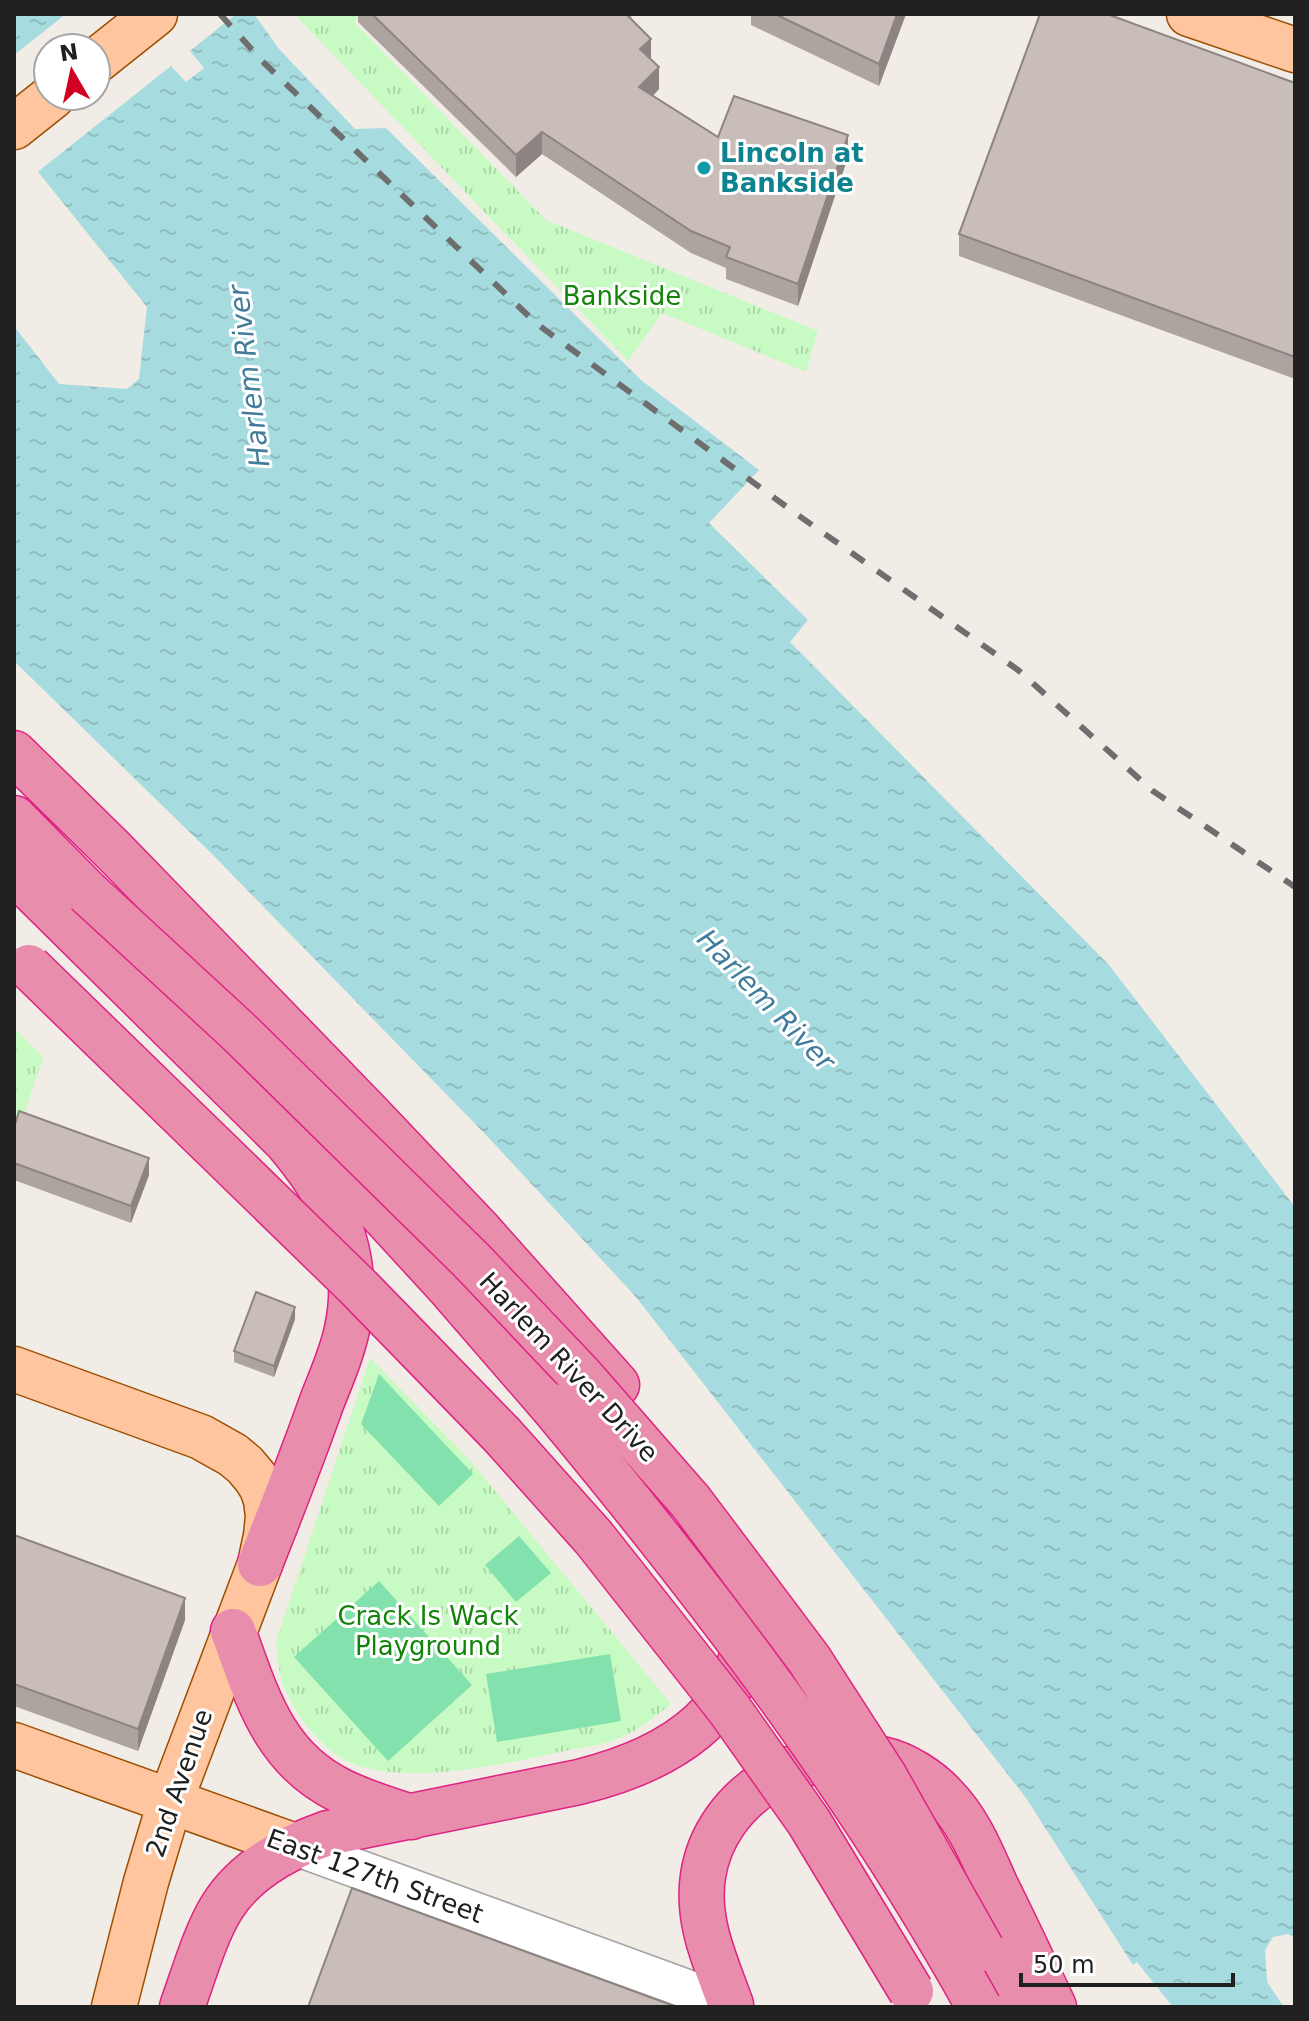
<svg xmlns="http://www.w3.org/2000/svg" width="1309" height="2021" viewBox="0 0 1309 2021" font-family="'DejaVu Sans',sans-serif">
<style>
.park{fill:url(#park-tufts)}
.pitch{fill:#83e1ae}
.water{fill:url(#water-ripples);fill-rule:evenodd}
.pier{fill:#f1ece6;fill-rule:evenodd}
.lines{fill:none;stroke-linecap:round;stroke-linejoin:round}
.minor-casing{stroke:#a4a4a4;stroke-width:41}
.major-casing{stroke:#9c4f00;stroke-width:47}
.highway-casing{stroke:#df2382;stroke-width:47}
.minor{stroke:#fff;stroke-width:38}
.major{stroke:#fec59e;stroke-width:44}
.highway{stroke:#e98dad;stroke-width:44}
.rail{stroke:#6e6e6e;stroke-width:6;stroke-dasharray:16 16;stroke-linecap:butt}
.highway-bridge-casing{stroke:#df2382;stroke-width:47;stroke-linecap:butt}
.highway-bridge{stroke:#e98dad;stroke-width:44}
.wall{fill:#ada39f}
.shaded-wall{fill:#8d8482}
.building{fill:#c9bdb9;stroke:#8d8482;stroke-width:2}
.culture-dot{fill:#0f9aa8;stroke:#fff;stroke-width:3}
.labels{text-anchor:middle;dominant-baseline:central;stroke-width:6;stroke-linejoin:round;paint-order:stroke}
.culture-label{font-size:26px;font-weight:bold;fill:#0d838f;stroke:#fff;text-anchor:start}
.park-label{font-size:26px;fill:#138309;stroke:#fff}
.street-label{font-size:26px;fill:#202020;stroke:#fff}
.water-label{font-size:28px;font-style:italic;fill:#417c9b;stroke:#fff}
</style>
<defs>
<pattern id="park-tufts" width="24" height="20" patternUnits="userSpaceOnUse" patternTransform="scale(2)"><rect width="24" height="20" fill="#c8fbc3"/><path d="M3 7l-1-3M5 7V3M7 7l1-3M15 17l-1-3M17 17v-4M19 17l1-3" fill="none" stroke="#acd7a7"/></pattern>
<pattern id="water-ripples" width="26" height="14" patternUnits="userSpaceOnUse" patternTransform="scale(2)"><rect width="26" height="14" fill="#a6dbdf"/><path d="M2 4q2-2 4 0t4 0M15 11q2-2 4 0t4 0" fill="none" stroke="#8fbcbf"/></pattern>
</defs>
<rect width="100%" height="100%" fill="#f1ece6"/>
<path class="park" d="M 294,14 L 361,14 L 354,22 L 546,220 L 818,331 L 806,372 L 662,313 L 628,361 Z
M 14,1028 L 43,1057 L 14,1144 Z
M 370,1358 L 468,1458 L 671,1704 C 654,1718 636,1732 614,1740 C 598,1746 578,1748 560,1752 C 503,1764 403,1787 349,1762 C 320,1749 290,1708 281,1678 C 278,1667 278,1653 276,1642 Z"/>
<path class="pitch" d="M 379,1374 L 473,1474 L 439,1506 L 361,1424 Z
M 519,1536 L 551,1573 L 516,1602 L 485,1565 Z
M 379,1581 L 472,1685 L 388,1761 L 294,1657 Z
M 610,1654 L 621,1721 L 497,1742 L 486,1674 Z"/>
<path class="water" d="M 14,14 L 254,14 L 279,49 L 355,129 L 386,128 L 641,380 L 759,470 L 709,523 L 808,620 L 790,642 L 1109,965 L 1295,1207 L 1295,2007 L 1173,2007 L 1137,1962 L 1133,1965 L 1026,1798 L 636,1297 L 488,1137 L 212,854 L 14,661 L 14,326 L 59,384 L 127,389 L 139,379 L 147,307 L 14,142 ZM 48,48 L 96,48 L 96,96 L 48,96 Z"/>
<path class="pier" d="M 66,14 L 236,14 L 190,51 L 204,68 L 186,82 L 171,66 L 35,174 L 14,148 L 14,55 ZM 48,48 L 96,48 L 96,96 L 48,96 Z
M 1288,1934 L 1295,1938 L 1295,2007 L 1284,2007 L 1267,1982 L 1265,1950 L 1273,1937 Z"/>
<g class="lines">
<g class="minor-casing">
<path id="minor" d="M 295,1846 L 731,2005"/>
</g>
<g class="major-casing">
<path id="major" d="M 1189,14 L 1295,50
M 96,61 L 155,14
M 14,127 L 53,96
M 14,1369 L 201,1437 L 233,1455 L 245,1465 L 255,1477 L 262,1488 L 266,1500 L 268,1516 L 266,1536 L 260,1564 L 170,1802 L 146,1882 L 114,2007
M 14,1745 L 295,1846"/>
</g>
<g class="highway-casing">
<path id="highway" d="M 14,753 L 114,851 L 369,1114 L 479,1230 L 617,1385
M 14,818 L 87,892 L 112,921
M 14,872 L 285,1140 C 333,1196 363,1254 347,1329 C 342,1355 330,1380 321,1404 C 302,1458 281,1511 260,1564
M 313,1139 L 448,1286 L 552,1406
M 233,1631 C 257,1696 273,1758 341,1791 C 363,1802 387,1809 411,1817
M 982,1949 L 1012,2007
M 731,2005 C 716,1963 696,1922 703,1876 C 715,1795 804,1743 882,1759 C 905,1764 929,1780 944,1796 C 969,1821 982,1855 996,1886 C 1016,1926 1035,1967 1054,2007
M 182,2007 C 193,1977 205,1934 222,1907 C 245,1870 288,1847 328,1833 L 579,1782 C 664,1761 748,1716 746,1617"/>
</g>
<use href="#minor" class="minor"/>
<use href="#major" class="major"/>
<use href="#highway" class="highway"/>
<path class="rail" d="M 220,14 L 262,61 L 537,324 L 795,513 L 1018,670 L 1153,791 L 1295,887"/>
<g class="highway-bridge-casing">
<path id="highway-bridge" d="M 87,892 L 239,1032 L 472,1261 L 581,1376 L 691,1502 L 809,1659 L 885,1777 L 982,1949
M 29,967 L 359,1288 L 502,1435 L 594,1538 L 729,1709 L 809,1822 L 911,1991
M 552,1406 C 709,1595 860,1792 979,2007"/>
</g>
<use href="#highway-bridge" class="highway-bridge"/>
</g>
<path class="wall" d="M 358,14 L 634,14 L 630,18 L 651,59 L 659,89 L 653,96 L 718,137 L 848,157 L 798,306 L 726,279 L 726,268 L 691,253 L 542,154 L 516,177 L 358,22 Z
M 751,14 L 906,14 L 879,86 L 751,25 Z
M 1295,83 L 1295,379 L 959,256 L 959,234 Z
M 14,1128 L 149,1175 L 131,1223 L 14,1180 Z
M 295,1319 L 274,1377 L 234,1362 L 234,1351 Z
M 14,1535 L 185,1620 L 138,1751 L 14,1706 Z"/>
<path class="shaded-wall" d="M 897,14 L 906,14 L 879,86 L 879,64 Z
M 651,39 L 651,61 L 640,49 Z
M 659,67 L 659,89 L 639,109 L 639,87 Z
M 542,132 L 542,154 L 516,177 L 516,155 Z
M 848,135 L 848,157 L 798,306 L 798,284 Z
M 149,1158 L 149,1175 L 131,1223 L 131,1206 Z
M 295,1307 L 295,1319 L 274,1377 L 274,1366 Z
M 185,1598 L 185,1620 L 138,1751 L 138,1729 Z"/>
<path class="building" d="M 372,14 L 626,14 L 651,39 L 640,49 L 659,67 L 639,87 L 718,137 L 734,96 L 848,135 L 798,284 L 726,257 L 730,247 L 691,231 L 542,132 L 516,155 Z
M 775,14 L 897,14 L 879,64 Z
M 1040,14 L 1107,14 L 1295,83 L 1295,357 L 959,234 Z
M 19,1111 L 149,1158 L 131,1206 L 14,1163 L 14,1128 Z
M 256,1292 L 295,1307 L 274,1366 L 234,1351 Z
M 14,1535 L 185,1598 L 138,1729 L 14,1684 Z
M 352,1888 L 677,2007 L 308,2007 Z"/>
<circle class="culture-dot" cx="704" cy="168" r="8"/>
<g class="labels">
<g class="culture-label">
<text x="720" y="153">Lincoln at<tspan x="720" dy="30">Bankside</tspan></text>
</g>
<g class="park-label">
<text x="622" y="296">Bankside</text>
<text x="428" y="1616">Crack Is Wack<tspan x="428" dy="30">Playground</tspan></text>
</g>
<g class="street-label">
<text transform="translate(569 1367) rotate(47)">Harlem River Drive</text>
<text transform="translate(179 1783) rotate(-71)">2nd Avenue</text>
<text transform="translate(375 1876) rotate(20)">East 127th Street</text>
</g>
<g class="water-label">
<text transform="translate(249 376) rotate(-97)">Harlem River</text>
<text transform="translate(766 1000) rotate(46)">Harlem River</text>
</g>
</g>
<rect width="1309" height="2021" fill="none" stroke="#202020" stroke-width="32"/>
<g transform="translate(72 72) rotate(351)"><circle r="38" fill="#ffffff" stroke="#a6a6a6" stroke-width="2"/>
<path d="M0-6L14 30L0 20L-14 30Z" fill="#d00022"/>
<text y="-12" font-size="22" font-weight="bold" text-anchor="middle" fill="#202020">N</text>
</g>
<path d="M1021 1973v12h212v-12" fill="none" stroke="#202020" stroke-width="4"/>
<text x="1033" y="1973" font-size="24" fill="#202020" stroke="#ffffff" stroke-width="6" paint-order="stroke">50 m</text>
</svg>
